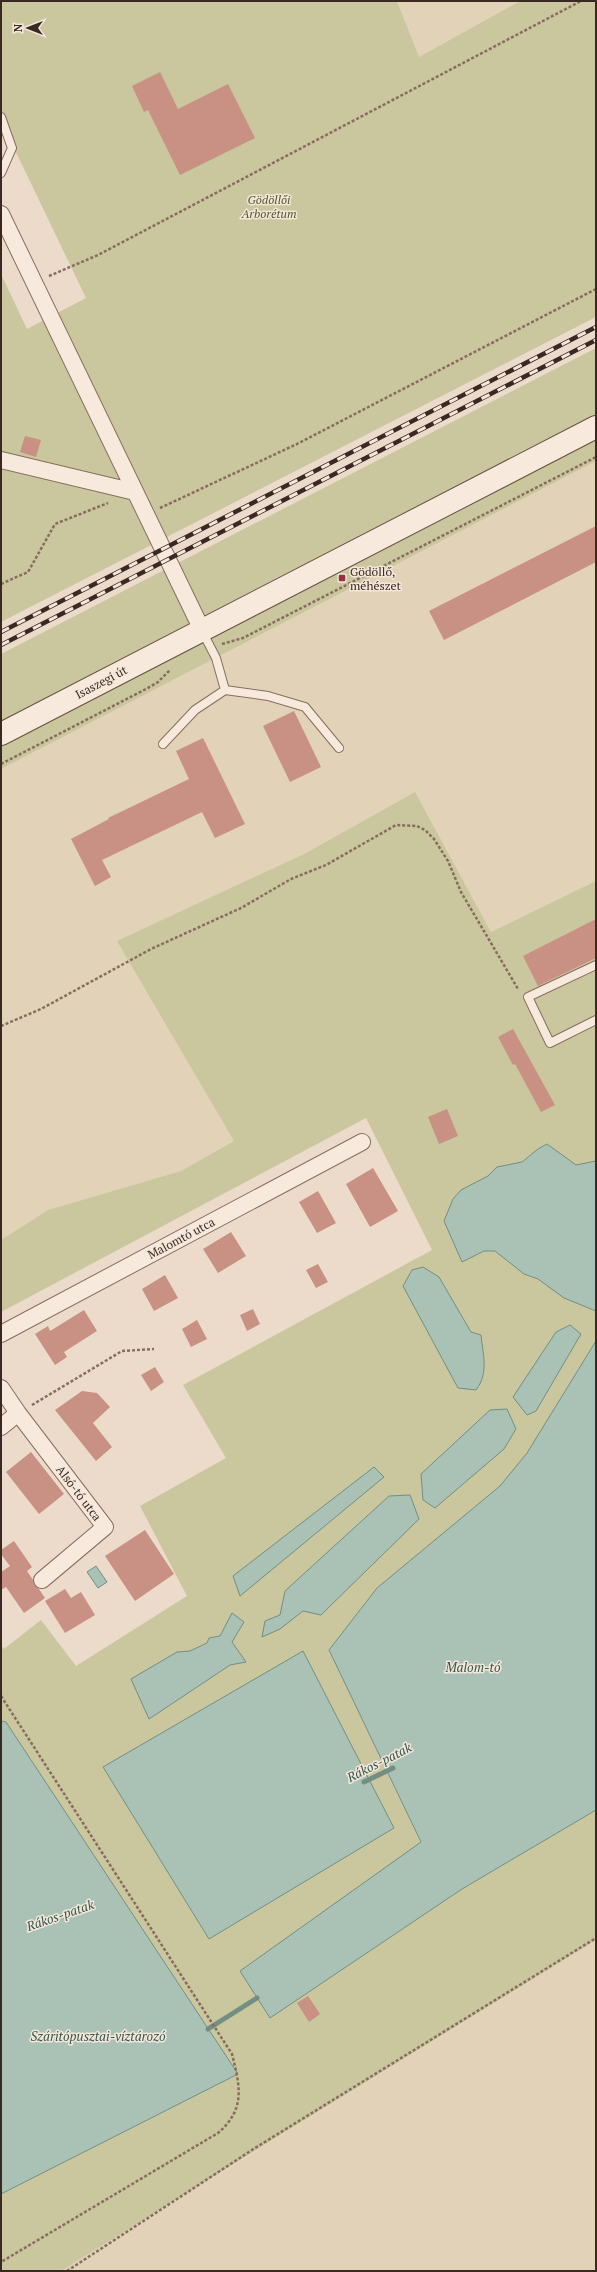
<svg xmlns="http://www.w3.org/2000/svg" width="597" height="2272" viewBox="0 0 597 2272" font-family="'PT Serif',serif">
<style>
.farmland{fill:#e2d2b8}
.green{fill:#cac69e}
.water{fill:#aac1b6;stroke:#718f82}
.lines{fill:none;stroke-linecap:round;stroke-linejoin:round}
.stream{stroke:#718f82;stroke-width:5}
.building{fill:#c89183}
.lane-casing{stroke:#886d5f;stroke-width:10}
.street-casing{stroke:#886d5f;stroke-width:18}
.secondary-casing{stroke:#6a4e42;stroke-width:24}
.path{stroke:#886d5f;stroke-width:2.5;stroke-dasharray:3 2;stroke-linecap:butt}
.lane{stroke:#f7eadd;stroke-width:8}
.street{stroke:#f7eadd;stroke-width:16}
.secondary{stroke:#f7eadd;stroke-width:22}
.rail-casing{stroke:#3a2922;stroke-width:4.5}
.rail{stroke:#f4e7d9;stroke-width:3;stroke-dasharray:9;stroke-linecap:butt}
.poi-dot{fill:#933347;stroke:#f4e7d9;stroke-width:1.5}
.labels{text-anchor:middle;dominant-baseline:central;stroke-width:3;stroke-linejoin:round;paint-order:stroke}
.park-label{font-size:12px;font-style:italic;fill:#53552a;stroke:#f4e7d9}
.poi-label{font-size:12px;fill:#3a2922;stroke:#f4e7d9;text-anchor:start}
.street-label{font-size:12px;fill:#3a2922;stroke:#f4e7d9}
.water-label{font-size:13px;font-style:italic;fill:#32584e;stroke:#f4e7d9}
</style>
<rect width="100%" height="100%" fill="#ecdbca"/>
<path class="farmland" d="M 397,1 L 520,1 L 419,57 Z
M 596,461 L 596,881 L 491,932 L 415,792 L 306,853 L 118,941 L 234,1141 L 181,1171 L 48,1210 L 1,1240 L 1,769 Z
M 596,1940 L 596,2271 L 61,2271 L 279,2137 Z"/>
<path class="green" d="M 1,1 L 397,1 L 419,57 L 520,1 L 596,1 L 596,317 L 1,622 L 1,274 L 27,329 L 86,298 L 1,121 Z
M 596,348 L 596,461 L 1,769 L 1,654 Z
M 415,792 L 491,932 L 596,881 L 596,1341 L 527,1453 L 500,1486 L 377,1588 L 329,1650 L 421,1843 L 240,1971 L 270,2018 L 462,1889 L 596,1810 L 596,1940 L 61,2271 L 1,2271 L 1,2194 L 238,2074 L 6,1722 L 1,1721 L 1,1645 L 4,1649 L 41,1620 L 76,1666 L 187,1596 L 140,1506 L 226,1458 L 183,1385 L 432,1250 L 366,1118 L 1,1312 L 1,1240 L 48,1210 L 181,1171 L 234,1141 L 117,941 L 306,853 Z"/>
<path class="water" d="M 547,1144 L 576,1165 L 596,1161 L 596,1311 L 564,1298 L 538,1279 L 524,1274 L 495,1251 L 484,1251 L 462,1262 L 444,1221 L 453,1199 L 461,1190 L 488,1176 L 497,1167 L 522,1162 L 538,1149 Z
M 423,1267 L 439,1277 L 471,1332 L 481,1335 C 483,1355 489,1373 476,1390 L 458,1388 L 403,1286 L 412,1270 Z
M 570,1325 L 581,1334 L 536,1411 L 527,1415 L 513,1397 L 556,1332 Z
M 596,1341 L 596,1810 L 462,1889 L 270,2018 L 240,1971 L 421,1842 L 329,1650 L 377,1588 L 500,1486 L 527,1453 Z
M 507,1409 L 516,1429 L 504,1449 L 435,1508 L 423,1500 L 421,1474 L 490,1410 Z
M 374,1467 L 384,1477 L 240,1596 L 233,1576 Z
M 410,1495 L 419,1519 L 321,1615 L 303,1611 L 280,1629 L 262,1637 L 265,1621 L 280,1615 L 285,1591 L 389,1496 Z
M 96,1566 L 107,1582 L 98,1588 L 87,1572 Z
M 232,1613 L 244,1622 L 232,1642 L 246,1662 L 230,1665 L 149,1719 L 131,1679 L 177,1652 L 190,1651 L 207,1643 L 209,1638 L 220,1636 Z
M 303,1651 L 394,1828 L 209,1939 L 103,1767 Z
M 1,1721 L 6,1722 L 238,2074 L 1,2194 Z"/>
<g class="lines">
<path class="stream" d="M 364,1782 L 393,1768
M 208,2029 L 257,1998"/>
</g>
<path class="building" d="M 160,72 L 178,109 L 228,84 L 255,138 L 180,175 L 148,110 L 144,112 L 132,86 Z
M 25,436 L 41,440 L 36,457 L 20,452 Z
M 596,526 L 596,562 L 444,640 L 429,611 Z
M 294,711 L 321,767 L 290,782 L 263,726 Z
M 203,738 L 245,824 L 215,838 L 202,812 L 102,860 L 111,877 L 95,886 L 71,839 L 109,819 L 108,818 L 189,779 L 176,751 Z
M 596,919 L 596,958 L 538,986 L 523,956 Z
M 513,1029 L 555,1105 L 541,1112 L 515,1064 L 513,1065 L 498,1037 Z
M 447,1109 L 458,1136 L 439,1144 L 428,1117 Z
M 373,1168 L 398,1211 L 370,1227 L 346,1184 Z
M 318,1191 L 336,1223 L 317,1233 L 299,1202 Z
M 231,1232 L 246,1256 L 218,1273 L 203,1249 Z
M 318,1264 L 328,1282 L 316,1288 L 306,1270 Z
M 165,1275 L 178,1298 L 154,1311 L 142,1289 Z
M 253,1309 L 260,1324 L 247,1331 L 240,1315 Z
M 84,1310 L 97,1331 L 64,1352 L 67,1357 L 55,1365 L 35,1334 L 48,1326 L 50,1331 Z
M 197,1320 L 207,1339 L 191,1347 L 182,1329 Z
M 155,1367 L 164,1382 L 151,1391 L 141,1375 Z
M 82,1391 L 97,1393 L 110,1407 L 93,1423 L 112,1447 L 96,1461 L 55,1410 Z
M 31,1452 L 64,1494 L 39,1514 L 6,1472 Z
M 145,1530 L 174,1574 L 135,1601 L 105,1556 Z
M 14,1541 L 32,1567 L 27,1571 L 45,1598 L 24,1613 L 6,1587 L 1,1590 L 1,1572 L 10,1566 L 1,1554 L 1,1550 Z
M 65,1589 L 71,1598 L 81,1592 L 95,1615 L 65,1633 L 45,1601 Z
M 308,1996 L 320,2014 L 309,2022 L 297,2003 Z"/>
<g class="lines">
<g class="lane-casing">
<path id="lane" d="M 1,117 L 12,148 L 1,173
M 225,690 L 268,696 L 305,707 L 339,748
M 163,744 L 195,710 L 225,690 L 216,658 L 202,631
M 596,965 L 528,997 L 550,1043 L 596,1020"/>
</g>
<g class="street-casing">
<path id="street" d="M 1,214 L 202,630
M 1,460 L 135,492
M 1,1334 L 362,1142
M 1,1388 L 18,1413 L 1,1427
M 18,1413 L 105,1527 L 42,1580"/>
</g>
<g class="secondary-casing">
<path id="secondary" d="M 1,734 L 596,427"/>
</g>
<path class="path" d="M 49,276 L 98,255 L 581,1
M 160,508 L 297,444 L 596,289
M 1,584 L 28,572 L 55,524 L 108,503
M 222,644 L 243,638 L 596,457
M 1,764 L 146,689 L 158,682 L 170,670
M 1,1026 L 41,1009 L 151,949 L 241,908 L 291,879 L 326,865 L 396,825 L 417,826 L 425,830 L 434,839 L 448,861 L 461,892 L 518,989
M 32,1405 L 122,1351 L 154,1349
M 1,1696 L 232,2054 C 240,2086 246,2109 218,2133 L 1,2262
M 67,2271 L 255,2148 L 596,1938"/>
<use href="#lane" class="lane"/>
<use href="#street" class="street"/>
<use href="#secondary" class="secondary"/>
<g class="rail-casing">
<path id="rail" d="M 1,632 L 596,327
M 1,645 L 596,340"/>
</g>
<use href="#rail" class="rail"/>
</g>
<rect class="poi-dot" x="338" y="574" width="8" height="8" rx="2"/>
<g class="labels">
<g class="park-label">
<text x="269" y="199">Gödöllői<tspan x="269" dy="14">Arborétum</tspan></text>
</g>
<g class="poi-label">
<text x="350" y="571">Gödöllő,<tspan x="350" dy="14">méhészet</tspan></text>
</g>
<g class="street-label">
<text transform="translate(101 682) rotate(-28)">Isaszegi út</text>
<text transform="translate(181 1238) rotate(-28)">Malomtó utca</text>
<text transform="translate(79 1493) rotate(53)">Alsó-tó utca</text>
</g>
<g class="water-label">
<text x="473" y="1667">Malom-tó</text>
<text transform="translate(379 1762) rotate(-27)">Rákos-patak</text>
<text transform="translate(60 1915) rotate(-19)">Rákos-patak</text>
<text x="98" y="2036">Száritópusztai-víztározó</text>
</g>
</g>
<rect width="597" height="2272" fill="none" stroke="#3a2922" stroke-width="4"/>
<g transform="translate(28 28) rotate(270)" stroke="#f4e7d9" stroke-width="3" paint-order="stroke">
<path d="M0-3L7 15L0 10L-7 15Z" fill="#3a2922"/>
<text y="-6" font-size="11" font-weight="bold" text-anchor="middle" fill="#3a2922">N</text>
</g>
</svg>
